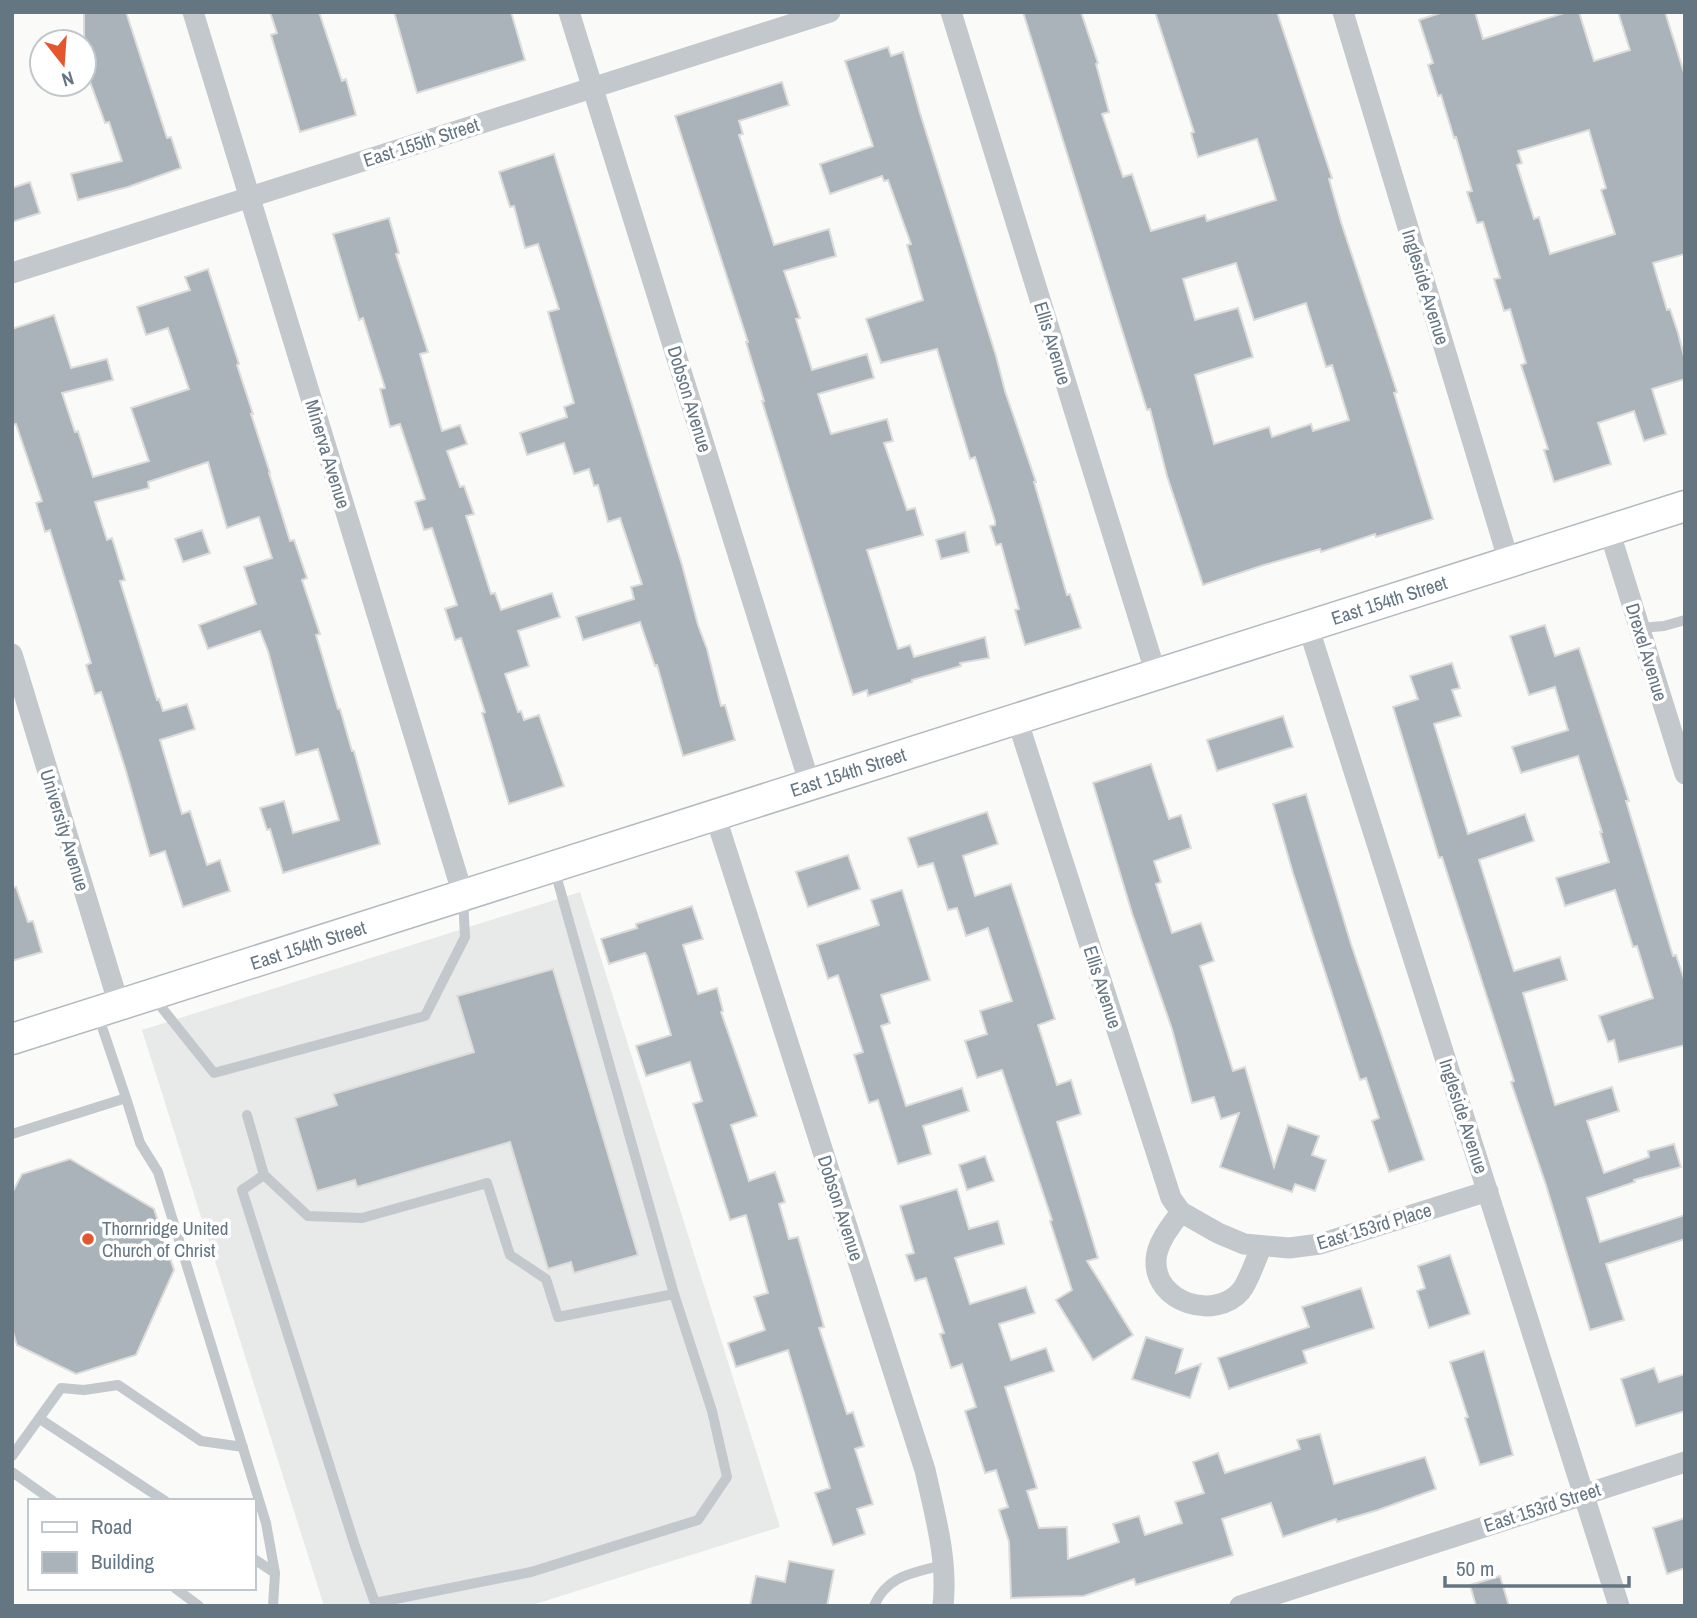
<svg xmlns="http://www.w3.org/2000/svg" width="1697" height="1618" viewBox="0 0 1697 1618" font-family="'Archivo Narrow',sans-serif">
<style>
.built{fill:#e8e9e9}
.building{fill:#aab3b9;stroke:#dcdcda;stroke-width:2;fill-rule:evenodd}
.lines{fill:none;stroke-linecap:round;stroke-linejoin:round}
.secondary-casing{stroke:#b3babf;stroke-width:33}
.lane{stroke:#c3c8cc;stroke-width:10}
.street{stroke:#c3c8cc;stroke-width:21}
.secondary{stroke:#fff;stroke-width:30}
.poi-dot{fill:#e4572e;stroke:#fff;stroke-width:2.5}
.labels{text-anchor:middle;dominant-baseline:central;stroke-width:7;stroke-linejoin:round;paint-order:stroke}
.street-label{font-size:19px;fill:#657683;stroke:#fff}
.poi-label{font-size:19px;fill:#657683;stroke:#fff;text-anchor:start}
</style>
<rect width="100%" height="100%" fill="#fafaf8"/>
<path class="built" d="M 580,892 L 780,1527 L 529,1606 L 324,1606 L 142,1030 Z"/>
<path class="building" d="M 84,12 L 126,12 L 167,138 L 171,137 L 181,168 L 128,187 L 78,200 L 71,174 L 122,161 L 109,122 L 105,123 L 84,65 Z
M 270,12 L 319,12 L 342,81 L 346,79 L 356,115 L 300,132 L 271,35 L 277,33 Z
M 394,12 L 511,12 L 525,60 L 417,93 Z
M 1023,12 L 1081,12 L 1098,63 L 1096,64 L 1109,112 L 1102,114 L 1123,177 L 1132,174 L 1151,231 L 1205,215 L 1207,221 L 1276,200 L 1257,139 L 1198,157 L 1191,133 L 1194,132 L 1155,12 L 1277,12 L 1332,178 L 1329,179 L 1341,222 L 1397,392 L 1394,393 L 1433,519 L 1376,537 L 1375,534 L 1321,552 L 1320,549 L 1264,565 L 1203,585 L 1167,476 L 1150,409 L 1147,410 ZM 1236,263 L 1254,320 L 1306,303 L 1326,367 L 1332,365 L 1349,420 L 1313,431 L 1311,424 L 1272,437 L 1269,427 L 1214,444 L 1195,375 L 1253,357 L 1238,308 L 1195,320 L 1183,279 Z
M 1443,12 L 1475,12 L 1483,39 L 1567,12 L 1579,12 L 1594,61 L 1630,50 L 1618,12 L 1665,12 L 1685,76 L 1685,254 L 1653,263 L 1667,310 L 1670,309 L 1678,333 L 1685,360 L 1685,379 L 1652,389 L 1666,434 L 1644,441 L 1634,411 L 1598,423 L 1611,464 L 1554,482 L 1544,450 L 1548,449 L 1521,365 L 1526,363 L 1510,309 L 1504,311 L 1494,279 L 1500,278 L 1483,222 L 1477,223 L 1467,192 L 1472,191 L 1456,137 L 1454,138 L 1441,95 L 1438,96 L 1428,65 L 1433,63 L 1419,20 ZM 1589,130 L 1606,188 L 1601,190 L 1615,234 L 1550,254 L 1539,217 L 1534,219 L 1517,165 L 1522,163 L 1518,151 Z
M 888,47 L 891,56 L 903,52 L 920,113 L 996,356 L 1005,391 L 1036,482 L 1034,482 L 1067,595 L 1070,594 L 1081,628 L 1025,645 L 1015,610 L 1019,609 L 1001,544 L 996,545 L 990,526 L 995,525 L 995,521 L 975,457 L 970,459 L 937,349 L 881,363 L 866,319 L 923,300 L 907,245 L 911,244 L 888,180 L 884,181 L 882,176 L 830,194 L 820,164 L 873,146 L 845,61 Z
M 782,82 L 789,105 L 739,121 L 743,134 L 739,135 L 774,245 L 829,229 L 836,256 L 784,271 L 800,318 L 796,319 L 812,370 L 867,354 L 874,378 L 818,394 L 831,434 L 887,419 L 893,441 L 884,443 L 907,510 L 915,508 L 923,535 L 867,550 L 898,649 L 910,645 L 914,657 L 985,637 L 989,658 L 960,663 L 961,666 L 912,680 L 912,682 L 868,696 L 867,690 L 853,695 L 762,401 L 764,401 L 746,342 L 748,342 L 675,116 Z
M 554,154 L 682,565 L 698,625 L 707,649 L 721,706 L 725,705 L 735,740 L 683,756 L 657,665 L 655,666 L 640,622 L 583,640 L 576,617 L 634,599 L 631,587 L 642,584 L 620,518 L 608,522 L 598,485 L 594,486 L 589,469 L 574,474 L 564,443 L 527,455 L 520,433 L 567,417 L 564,407 L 574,403 L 548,312 L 559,309 L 538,244 L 525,248 L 514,206 L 510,207 L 499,172 Z
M 30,182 L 40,213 L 12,222 L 12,188 Z
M 389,218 L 399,253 L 396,254 L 428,352 L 420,354 L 442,431 L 460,425 L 467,444 L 447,451 L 460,487 L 464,486 L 474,514 L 466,516 L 491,594 L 495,593 L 501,610 L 552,593 L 560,617 L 518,631 L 529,666 L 505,674 L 518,712 L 521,711 L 524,720 L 539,715 L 564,786 L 509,804 L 482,713 L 485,712 L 461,638 L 455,640 L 445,609 L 457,605 L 432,528 L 424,530 L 415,502 L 425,499 L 400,424 L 390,427 L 380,389 L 385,388 L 363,318 L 359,320 L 333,234 Z
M 208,269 L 239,364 L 237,365 L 253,414 L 251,414 L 270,473 L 269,473 L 290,541 L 294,540 L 307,578 L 302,580 L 320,634 L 316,635 L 338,709 L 340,709 L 352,751 L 354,751 L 380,844 L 283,873 L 270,829 L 267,830 L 260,808 L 284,801 L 293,833 L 339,820 L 318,749 L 296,755 L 268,651 L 260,631 L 208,649 L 199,625 L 256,604 L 244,567 L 272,558 L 259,517 L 227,528 L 208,462 L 148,482 L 149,488 L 95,502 L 107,540 L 112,538 L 125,580 L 120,581 L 157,700 L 159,699 L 163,711 L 187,704 L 195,729 L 160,740 L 182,814 L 190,811 L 207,865 L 220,860 L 230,891 L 183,907 L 165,851 L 150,856 L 126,771 L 101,692 L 95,694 L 86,665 L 91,663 L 50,530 L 45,532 L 36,503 L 42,501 L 16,424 L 12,425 L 12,329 L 54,315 L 71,368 L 107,359 L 113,380 L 62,393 L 75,432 L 78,431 L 93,477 L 149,461 L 131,408 L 189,389 L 168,328 L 146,335 L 137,307 L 190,290 L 185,277 Z
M 202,530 L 210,553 L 183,562 L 175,539 Z
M 965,532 L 969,552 L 941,559 L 936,540 Z
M 1545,625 L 1555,656 L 1579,648 L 1629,801 L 1626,801 L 1673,956 L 1676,955 L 1685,982 L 1685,1045 L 1619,1062 L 1614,1040 L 1608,1042 L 1599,1016 L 1653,998 L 1637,946 L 1633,947 L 1615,890 L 1565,906 L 1556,878 L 1609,862 L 1600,832 L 1602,832 L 1578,756 L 1521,773 L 1512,747 L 1568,730 L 1555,687 L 1529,695 L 1510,636 Z
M 1452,663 L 1460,688 L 1452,690 L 1461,716 L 1434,724 L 1468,834 L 1525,814 L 1534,841 L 1479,860 L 1514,971 L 1560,957 L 1567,980 L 1523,993 L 1555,1105 L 1612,1087 L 1619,1111 L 1587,1121 L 1604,1173 L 1649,1157 L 1648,1151 L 1674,1144 L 1681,1167 L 1634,1180 L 1635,1182 L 1587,1198 L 1600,1242 L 1685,1215 L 1685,1239 L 1606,1264 L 1624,1320 L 1590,1330 L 1546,1185 L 1511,1082 L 1514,1081 L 1442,857 L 1439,858 L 1393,707 L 1418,699 L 1410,676 Z
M 1283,716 L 1293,747 L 1217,771 L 1207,740 Z
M 1151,764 L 1169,819 L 1181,815 L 1191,848 L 1154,861 L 1161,882 L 1156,884 L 1172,933 L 1201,923 L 1214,961 L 1200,966 L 1233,1071 L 1245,1067 L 1274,1167 L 1288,1125 L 1319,1136 L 1312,1155 L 1326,1160 L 1315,1191 L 1295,1184 L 1292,1192 L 1220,1167 L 1239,1113 L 1221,1119 L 1214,1097 L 1192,1103 L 1172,1029 L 1132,913 L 1093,783 Z
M 1306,794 L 1351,944 L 1424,1160 L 1389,1172 L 1372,1121 L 1379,1118 L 1366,1078 L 1360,1080 L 1293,873 L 1273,804 Z
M 987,812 L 998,844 L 963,856 L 975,896 L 1011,884 L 1055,1019 L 1038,1025 L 1057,1085 L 1071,1080 L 1081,1114 L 1057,1122 L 1098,1258 L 1087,1261 L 1133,1335 L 1093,1360 L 1056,1300 L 1072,1290 L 1050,1221 L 1052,1220 L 1002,1070 L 977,1078 L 965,1041 L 987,1034 L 980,1011 L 1012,1001 L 988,928 L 966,936 L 957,908 L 948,910 L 933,863 L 918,867 L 908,838 Z
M 848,855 L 860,889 L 808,907 L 796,872 Z
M 16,887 L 28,922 L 33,921 L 42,952 L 12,961 L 12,888 Z
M 902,890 L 930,980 L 881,995 L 890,1023 L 881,1026 L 906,1106 L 962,1088 L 969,1111 L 923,1126 L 931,1154 L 898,1164 L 878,1100 L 869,1103 L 854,1055 L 863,1052 L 838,975 L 828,979 L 817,945 L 879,925 L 871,900 Z
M 692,906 L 703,939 L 683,945 L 698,994 L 717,988 L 723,1011 L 721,1012 L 757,1116 L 731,1125 L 749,1181 L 775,1172 L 785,1202 L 779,1204 L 789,1239 L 798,1237 L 824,1327 L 819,1328 L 847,1414 L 853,1412 L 864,1446 L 855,1449 L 873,1504 L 857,1509 L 865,1534 L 833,1545 L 815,1493 L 830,1488 L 788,1350 L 736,1367 L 728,1343 L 765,1330 L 754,1297 L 768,1293 L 746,1215 L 730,1220 L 693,1104 L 702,1101 L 690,1062 L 646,1076 L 636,1046 L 671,1035 L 647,956 L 645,953 L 609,964 L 601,939 L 637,928 L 636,924 Z
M 553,969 L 638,1255 L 574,1273 L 571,1262 L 548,1269 L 510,1142 L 357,1187 L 355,1180 L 317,1191 L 295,1118 L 337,1105 L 333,1094 L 474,1052 L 457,996 Z
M 985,1156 L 994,1181 L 967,1190 L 959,1165 Z
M 70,1159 L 154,1209 L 174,1270 L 136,1355 L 76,1374 L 17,1345 L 12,1329 L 12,1193 L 22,1174 Z
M 957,1189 L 969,1229 L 998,1221 L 1004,1244 L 955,1258 L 970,1304 L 1026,1287 L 1035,1313 L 999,1324 L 1011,1360 L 1046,1348 L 1054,1371 L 1005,1387 L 1037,1488 L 1027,1491 L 1039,1528 L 1067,1527 L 1068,1559 L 1119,1542 L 1113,1524 L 1139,1516 L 1145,1535 L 1182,1523 L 1175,1502 L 1204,1493 L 1193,1462 L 1218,1453 L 1225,1473 L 1300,1449 L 1297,1440 L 1320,1434 L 1334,1484 L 1425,1457 L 1436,1489 L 1378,1510 L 1337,1522 L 1336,1519 L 1283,1537 L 1271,1503 L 1222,1519 L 1233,1555 L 1136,1585 L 1134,1579 L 1084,1596 L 1011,1598 L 1009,1542 L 999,1510 L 1008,1507 L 996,1470 L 985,1473 L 965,1411 L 976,1407 L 962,1364 L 951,1368 L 940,1334 L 944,1333 L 926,1278 L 915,1281 L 906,1255 L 914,1253 L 900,1206 Z
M 1450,1255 L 1470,1314 L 1429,1328 L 1417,1291 L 1425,1288 L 1418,1266 Z
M 1361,1288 L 1374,1328 L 1303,1351 L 1307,1363 L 1229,1389 L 1218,1358 L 1309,1327 L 1302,1307 Z
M 1146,1337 L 1183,1349 L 1176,1373 L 1201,1364 L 1190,1398 L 1132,1379 Z
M 1484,1351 L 1513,1455 L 1480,1465 L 1465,1418 L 1468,1417 L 1450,1362 Z
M 1654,1368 L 1659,1382 L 1685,1374 L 1685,1411 L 1636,1426 L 1621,1379 Z
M 1685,1518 L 1685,1568 L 1667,1574 L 1653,1528 Z
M 789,1561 L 834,1570 L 827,1606 L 750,1606 L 756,1576 L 785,1582 Z
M 1500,1576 L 1509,1606 L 1476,1606 L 1470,1585 Z"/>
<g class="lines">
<g class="secondary-casing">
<path id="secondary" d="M 12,1039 L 1685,506"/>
</g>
<path class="lane" d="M 1640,628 L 1664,626 L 1685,620
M 154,998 L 214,1073 L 425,1016 L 465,937 L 463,898
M 126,1098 L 140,1143 L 158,1172 L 266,1523 L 275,1573 L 273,1606
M 247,1115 L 264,1175 L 308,1216 L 362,1218 L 487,1183 L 510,1255 L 546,1279 L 558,1317 L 674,1294
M 12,1134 L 126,1098 L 98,1015
M 264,1175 L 242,1190 L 355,1546 L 375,1603 L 531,1572 L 698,1520 L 727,1477 L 712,1411 L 674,1294 L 554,868
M 40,1419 L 165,1501
M 12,1456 L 61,1388 L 84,1390 L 118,1385 L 201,1441 L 243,1447
M 12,1472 L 53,1501
M 254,1559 L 275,1573
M 175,1588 L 199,1606
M 874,1606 C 887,1575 914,1573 943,1565"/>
<path class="street" d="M 193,12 L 463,895
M 569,12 L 810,785
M 951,12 L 1156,674
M 1343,12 L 1509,562
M 12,273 L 830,12
M 1609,530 L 1685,774
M 1308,626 L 1619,1606
M 12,654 L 119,1005
M 1017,719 L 1171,1198 L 1181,1212 L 1218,1233 L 1244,1244 L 1289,1248 L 1320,1244 L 1488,1191
M 715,815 L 925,1470 C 935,1515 948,1560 943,1606
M 1181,1212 C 1171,1226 1157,1242 1156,1260 C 1154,1303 1215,1321 1241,1291 C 1249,1281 1256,1258 1262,1246
M 1240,1606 L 1685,1462"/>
<use href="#secondary" class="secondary"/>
</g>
<circle class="poi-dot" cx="88" cy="1239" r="7"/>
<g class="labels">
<g class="street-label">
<text transform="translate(421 142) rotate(-18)">East 155th Street</text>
<text transform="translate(1426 287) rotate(73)">Ingleside Avenue</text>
<text transform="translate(1053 343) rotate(73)">Ellis Avenue</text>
<text transform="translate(690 399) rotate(73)">Dobson Avenue</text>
<text transform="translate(328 454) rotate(73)">Minerva Avenue</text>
<text transform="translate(1389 600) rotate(-18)">East 154th Street</text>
<text transform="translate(1647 652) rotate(73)">Drexel Avenue</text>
<text transform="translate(848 772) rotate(-18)">East 154th Street</text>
<text transform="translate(65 830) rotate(73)">University Avenue</text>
<text transform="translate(308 945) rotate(-18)">East 154th Street</text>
<text transform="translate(1103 987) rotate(72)">Ellis Avenue</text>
<text transform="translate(1464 1116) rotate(72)">Ingleside Avenue</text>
<text transform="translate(841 1208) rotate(72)">Dobson Avenue</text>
<text transform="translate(1374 1226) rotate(-17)">East 153rd Place</text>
<text transform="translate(1542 1507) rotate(-18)">East 153rd Street</text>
</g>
<g class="poi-label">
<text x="102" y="1228">Thornridge United<tspan x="102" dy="22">Church of Christ</tspan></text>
</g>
</g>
<rect width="1697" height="1618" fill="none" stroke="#657683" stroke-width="28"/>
<rect x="28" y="1499" width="228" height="91" fill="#ffffff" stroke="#c1c8cd" stroke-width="2"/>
<rect x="42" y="1522" width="35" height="10" fill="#ffffff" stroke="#c1c8cd" stroke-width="2"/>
<text x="91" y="1534" font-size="21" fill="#657683">Road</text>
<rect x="42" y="1552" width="35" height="21" fill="#aab3b9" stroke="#c1c8cd" stroke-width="2"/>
<text x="91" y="1569" font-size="21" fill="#657683">Building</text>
<g transform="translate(63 63) rotate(163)"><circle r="33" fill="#ffffff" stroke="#c1c8cd" stroke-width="2"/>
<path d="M0-5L12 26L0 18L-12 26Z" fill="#e4572e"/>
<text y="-10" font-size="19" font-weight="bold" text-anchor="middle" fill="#657683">N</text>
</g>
<path d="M1445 1576v10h184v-10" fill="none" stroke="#657683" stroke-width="3.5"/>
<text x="1456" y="1576" font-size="21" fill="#657683" stroke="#ffffff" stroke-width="5" paint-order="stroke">50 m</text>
</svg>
